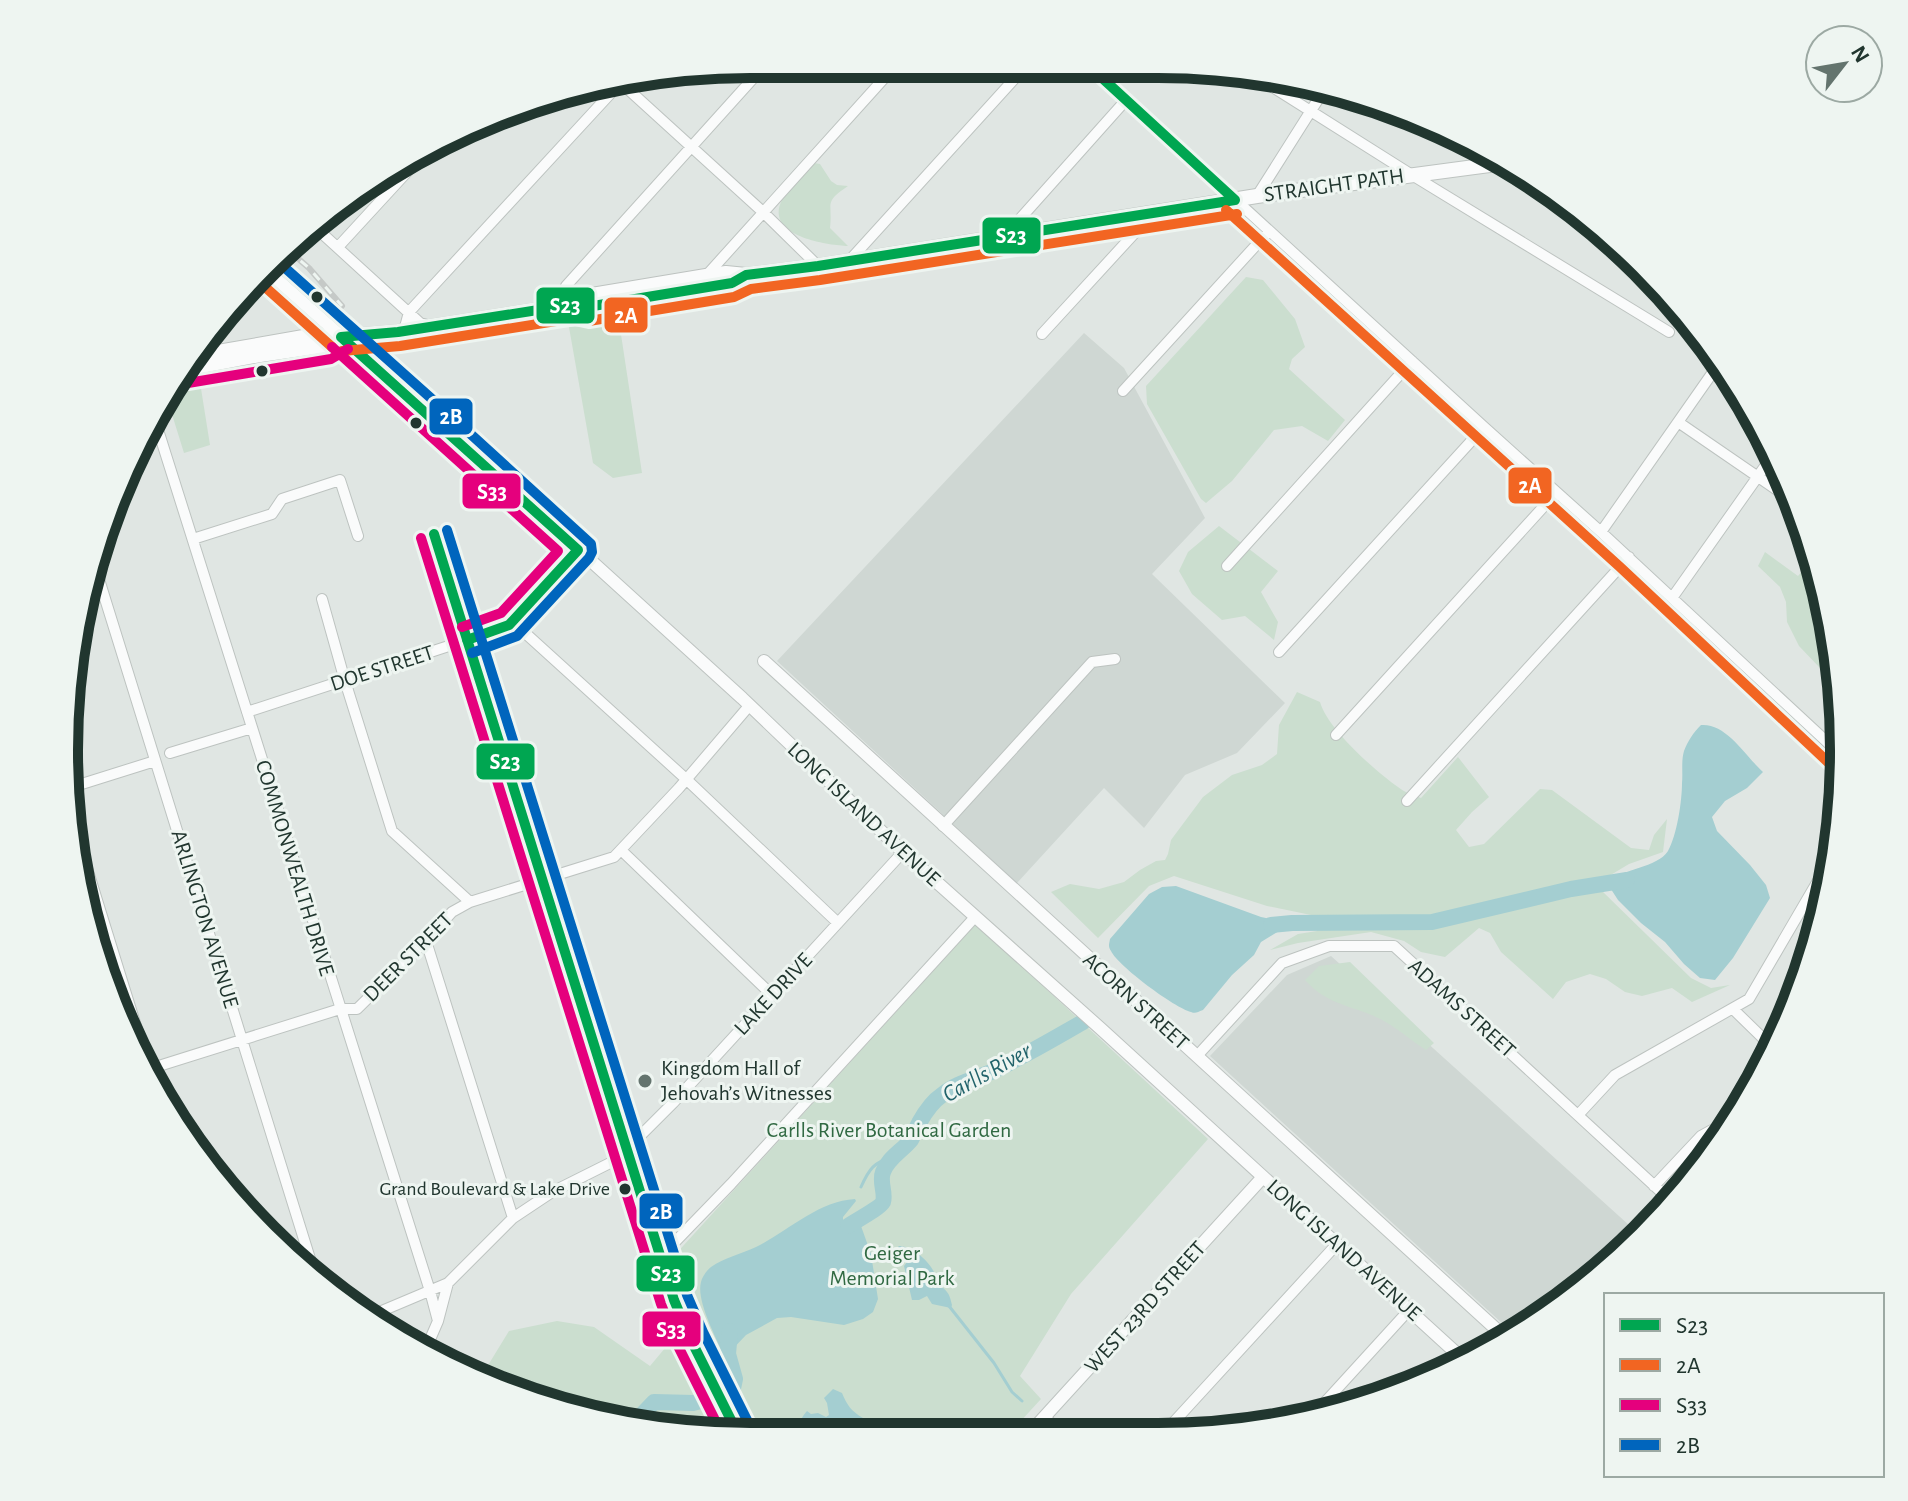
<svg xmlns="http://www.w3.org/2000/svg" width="1908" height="1501" viewBox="0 0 1908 1501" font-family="'Alegreya Sans',sans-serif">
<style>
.built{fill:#cfd7d3}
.green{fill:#cbdecf}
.water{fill:#a4ced1}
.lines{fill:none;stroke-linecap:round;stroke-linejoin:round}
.stream{stroke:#a4ced1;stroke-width:3}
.river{stroke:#a4ced1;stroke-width:16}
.minor-casing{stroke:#bdc3c0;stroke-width:12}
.tertiary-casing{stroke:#bdc3c0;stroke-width:14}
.secondary-casing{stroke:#bdc3c0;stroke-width:16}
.minor{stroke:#fafbfb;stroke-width:10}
.tertiary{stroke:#fafbfb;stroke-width:12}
.secondary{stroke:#fafbfb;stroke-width:14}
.rail-casing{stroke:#c5c9c7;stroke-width:6}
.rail{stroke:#eef5f1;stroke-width:3;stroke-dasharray:9;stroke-linecap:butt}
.bus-1-casing{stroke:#eef5f1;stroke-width:16}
.bus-2-casing{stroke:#eef5f1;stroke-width:16}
.bus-3-casing{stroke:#eef5f1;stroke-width:16}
.bus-4-casing{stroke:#eef5f1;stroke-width:16}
.bus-1{stroke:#00a651;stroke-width:10}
.bus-2{stroke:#f26522;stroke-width:10}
.bus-3{stroke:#e5007d;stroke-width:10}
.bus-4{stroke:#0065bd;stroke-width:10}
.bus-dot{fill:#21362f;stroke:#eef5f1;stroke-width:3}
.poi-dot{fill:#64746e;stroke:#eef5f1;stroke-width:3}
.labels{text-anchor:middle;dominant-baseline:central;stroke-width:6;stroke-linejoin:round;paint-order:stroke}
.bus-label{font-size:20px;fill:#21362f;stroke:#eef5f1;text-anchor:end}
.street-label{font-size:22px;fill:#21362f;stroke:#eef5f1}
.poi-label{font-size:22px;fill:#21362f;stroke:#eef5f1;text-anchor:start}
.park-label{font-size:22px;fill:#306942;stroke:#eef5f1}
.water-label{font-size:24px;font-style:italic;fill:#22636b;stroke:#eef5f1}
.rim{fill:none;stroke:#21362f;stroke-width:10}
.line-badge{stroke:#eef5f1;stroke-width:3}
.badge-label{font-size:22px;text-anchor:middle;font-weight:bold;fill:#fff}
</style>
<rect width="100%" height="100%" fill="#e0e6e3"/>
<path class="built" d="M 1084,333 L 1124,368 L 1205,518 L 1152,574 L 1285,703 L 1237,753 L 1185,775 L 1144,828 L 1104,788 L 1017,883 L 777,661 Z
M 1331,956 L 1640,1235 L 1610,1266 L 1515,1335 L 1210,1056 L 1287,975 Z"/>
<path class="green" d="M 814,163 L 820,164 L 831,181 L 837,185 L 848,186 C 823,203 833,202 830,228 L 848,246 C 826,245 766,236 781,202 C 787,187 803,175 814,163 Z
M 1246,277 L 1263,280 L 1295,319 L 1305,347 L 1292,359 L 1289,369 L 1345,420 L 1328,441 L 1302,426 L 1274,430 L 1232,481 L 1206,503 L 1201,499 L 1147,404 L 1146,386 Z
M 617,308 L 642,473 L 613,478 L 593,463 L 567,316 Z
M 199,376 L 210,445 L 184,453 L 166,395 L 177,380 Z
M 1219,526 L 1278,571 L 1261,592 L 1278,622 L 1274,640 L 1245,616 L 1222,620 L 1192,594 L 1179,571 L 1188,552 Z
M 1765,552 L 1798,576 L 1809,563 L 1815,560 L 1838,660 L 1840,729 L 1827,716 L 1832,685 L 1820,668 L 1799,646 L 1787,622 L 1786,602 L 1780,587 L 1758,566 Z
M 1297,692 L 1320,702 C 1327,728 1375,771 1398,787 C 1404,792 1413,795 1421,798 L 1458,757 L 1489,797 L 1472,812 L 1456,830 L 1469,847 L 1484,844 L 1540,789 L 1552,790 L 1631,848 L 1649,850 L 1654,835 L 1667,819 L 1663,852 L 1629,864 L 1604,879 L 1596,881 L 1601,890 L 1691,978 L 1711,988 L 1730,985 L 1692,1002 L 1672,988 L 1642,996 L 1625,992 L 1606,979 L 1590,974 L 1566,982 L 1553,999 L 1501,952 L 1490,933 L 1479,928 L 1445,957 L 1421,952 L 1404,941 L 1371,932 L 1298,943 L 1270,950 L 1298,934 L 1317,931 L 1311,915 L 1267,906 L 1174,876 L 1149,886 L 1098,938 L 1051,892 L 1070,884 L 1099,889 L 1124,882 L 1140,870 L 1156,861 L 1165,860 L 1168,854 L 1171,840 L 1203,797 L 1232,775 L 1262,765 L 1277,754 L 1279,725 Z
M 976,924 L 1208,1139 L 1071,1294 L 1020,1376 L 1041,1399 L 1007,1436 L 745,1436 L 689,1314 L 673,1257 Z
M 1350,962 L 1434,1043 L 1426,1050 C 1413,1042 1402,1032 1389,1024 C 1359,1005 1331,1009 1305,980 L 1319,966 Z
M 557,1321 L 594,1327 L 650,1366 L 676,1335 L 724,1434 L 617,1424 L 488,1385 L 479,1380 L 509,1331 Z"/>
<path class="water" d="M 1701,725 C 1727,723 1746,757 1763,772 L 1747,788 L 1725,801 L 1712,817 L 1717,831 L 1750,865 L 1766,885 L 1770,898 L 1733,958 L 1715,980 L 1700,978 L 1684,964 L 1665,942 L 1641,923 L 1618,900 L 1607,883 C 1623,868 1657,868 1668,851 C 1677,835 1682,801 1682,783 C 1683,773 1681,761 1684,751 C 1688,741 1693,733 1701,725 Z
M 1176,886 L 1261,917 L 1292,923 L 1261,942 L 1254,955 L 1232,975 L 1203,1010 C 1197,1012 1196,1014 1191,1012 C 1175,1008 1118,966 1111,951 C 1108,946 1109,945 1110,939 L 1149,894 L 1162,887 Z
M 855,1199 L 856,1201 L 843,1217 L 843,1222 L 847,1225 L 859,1213 L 863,1215 L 861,1226 L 871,1254 L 878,1299 L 873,1312 L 863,1319 L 844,1325 L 791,1317 L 777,1318 L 746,1335 L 728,1354 L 722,1352 C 715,1335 696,1300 701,1282 C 702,1277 707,1270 711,1267 C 724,1258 741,1254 756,1247 C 787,1232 818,1201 855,1199 Z
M 899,1246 C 916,1247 935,1266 938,1283 C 947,1292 949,1291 952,1305 L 951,1308 L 932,1304 L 927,1296 L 919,1300 L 912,1300 L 904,1266 L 911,1257 L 908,1255 L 899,1256 L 895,1250 Z
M 833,1389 L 842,1393 C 847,1405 851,1411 863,1418 L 864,1424 L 856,1434 L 853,1432 L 842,1433 L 839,1437 C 823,1437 785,1436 807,1411 L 811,1414 L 818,1413 L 826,1417 L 829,1415 L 827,1403 L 824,1398 Z"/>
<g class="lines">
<path class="stream" d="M 861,1187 C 869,1169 874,1162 893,1157
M 949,1306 L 994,1363 L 1012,1392 L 1022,1401"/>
<path class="river" d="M 1271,925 L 1292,923 L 1432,922 L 1571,889 L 1627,880
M 848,1226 C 855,1221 880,1208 883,1202 C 886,1193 879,1182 883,1172 C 888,1158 902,1151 911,1140 C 914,1135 916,1128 919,1123 C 924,1114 933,1101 942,1095 C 956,1083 975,1079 991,1072 C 1023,1057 1053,1039 1083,1022
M 730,1331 L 728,1354 L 735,1379 L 732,1393
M 632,1425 L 654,1402 L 693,1403 L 705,1400"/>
<g class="minor-casing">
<path id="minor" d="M 1088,65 L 1484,427 L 1601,532 L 1841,755
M 1255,76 L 1412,175 L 1669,332
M 619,81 L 763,212 L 818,266
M 1257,196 L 1324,90
M 315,227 L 420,323 L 431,326
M 1021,233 L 1019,220 L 1126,100
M 338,247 L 430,147
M 849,261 L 1027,65
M 706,276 L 897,64
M 566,305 L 566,286 L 766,64
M 404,331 L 409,312 L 622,81
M 1042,334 L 1154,212
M 1123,391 L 1269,231
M 153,414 L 430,1291 L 438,1321
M 1678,422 L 1796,503
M 1601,532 L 1720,362
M 193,539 L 272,514 L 282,499 L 340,480 L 358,536
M 93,560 L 316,1278
M 1227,566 L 1412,361
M 1672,598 L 1773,455
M 322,599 L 345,681 L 392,831 L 470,902
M 513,622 L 686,779 L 838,923
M 1279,652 L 1484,427
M 247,712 L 467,640
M 1336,735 L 1556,493
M 170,753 L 252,728
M 69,788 L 155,761
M 1407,801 L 1629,557
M 74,826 L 158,1097
M 943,826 L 1092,662 L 1115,659
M 621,850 L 772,995
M 426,941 L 513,1218
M 1733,1009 L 1775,1050
M 1197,1056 L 1282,963 L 1329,946 L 1394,946 L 1671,1201
M 146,1070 L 340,1009 L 357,1009 L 426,941 L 452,912 L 470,902 L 614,857 L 679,788 L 749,706
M 1578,1115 L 1615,1075 L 1749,999 L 1833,855
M 1654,1186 L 1701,1136 L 1712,1130 L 1726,1130
M 659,1255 L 671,1246 L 731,1184 L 975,917
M 365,1318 L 448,1283 L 513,1218 L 552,1192 L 616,1160 L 673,1103 L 903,852
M 425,1351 L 438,1321 L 448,1283
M 1315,1413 L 1409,1310
M 1161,1436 L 1337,1244"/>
</g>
<g class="tertiary-casing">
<path id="tertiary" d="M 263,267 L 469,450 L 742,698 L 903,852 L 1100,1028 L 1465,1361
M 434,534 L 674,1300 L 690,1338 L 739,1436
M 467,640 L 509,625 L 578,550
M 764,661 L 1508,1340
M 1044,1418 L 1064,1436
M 1027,1436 L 1263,1177"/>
</g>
<g class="secondary-casing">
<path id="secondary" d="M 576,304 L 586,296 L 706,276 L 726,273 L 746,275 L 818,266 L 1257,196 L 1497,164
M 195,356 L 315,335 L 341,337 L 398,332 L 576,304 L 587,307 L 732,283 L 743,276
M 185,369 L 260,355 L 328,345 L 340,338"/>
</g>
<use href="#minor" class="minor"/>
<use href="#tertiary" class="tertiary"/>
<use href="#secondary" class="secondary"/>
<g class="rail-casing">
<path id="rail" d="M 287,249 L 309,268 L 342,306"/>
</g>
<use href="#rail" class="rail"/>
<g class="bus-1-casing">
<path id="bus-1" d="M 1088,65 L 1235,200
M 341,337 L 398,332 L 576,304 L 587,307 L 732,283 L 746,275 L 818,266 L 1235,200
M 341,337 L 578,550 L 509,625 L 467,640
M 434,534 L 674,1300 L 690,1338 L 739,1436"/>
</g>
<g class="bus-2-casing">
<path id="bus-2" d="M 1226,210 L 1620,567 L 1831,765
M 255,278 L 332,347
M 342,351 L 400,346 L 575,318 L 589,321 L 734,297 L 751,289 L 820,280 L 1237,214"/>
</g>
<g class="bus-3-casing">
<path id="bus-3" d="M 332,347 L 558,551 L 501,613 L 462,627
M 188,383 L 331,359 L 348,349
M 421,538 L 661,1304 L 677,1344 L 722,1434"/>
</g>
<g class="bus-4-casing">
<path id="bus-4" d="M 274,258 L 442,408 L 591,544 L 592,552 L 589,558 L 517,636 L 472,653
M 447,530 L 687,1295 L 703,1332 L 752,1430"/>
</g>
<use href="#bus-1" class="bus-1"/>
<use href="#bus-2" class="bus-2"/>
<use href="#bus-3" class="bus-3"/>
<use href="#bus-4" class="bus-4"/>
</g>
<g class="bus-dot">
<circle cx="317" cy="297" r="7"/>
<circle cx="262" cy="371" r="7"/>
<circle cx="416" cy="423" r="7"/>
<circle cx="625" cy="1189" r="7"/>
</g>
<circle class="poi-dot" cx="645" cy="1081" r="8"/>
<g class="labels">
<g class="bus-label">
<text x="610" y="1189">Grand Boulevard &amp; Lake Drive</text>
</g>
<g class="street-label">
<text transform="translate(1334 185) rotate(-8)">STRAIGHT PATH</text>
<text transform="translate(382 668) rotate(-18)">DOE STREET</text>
<text transform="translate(864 814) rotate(43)">LONG ISLAND AVENUE</text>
<text transform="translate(295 868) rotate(73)">COMMONWEALTH DRIVE</text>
<text transform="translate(205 919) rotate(73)">ARLINGTON AVENUE</text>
<text transform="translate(408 957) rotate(-45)">DEER STREET</text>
<text transform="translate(773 994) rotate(-47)">LAKE DRIVE</text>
<text transform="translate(1136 1001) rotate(42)">ACORN STREET</text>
<text transform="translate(1462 1008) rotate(42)">ADAMS STREET</text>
<text transform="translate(1344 1250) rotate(42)">LONG ISLAND AVENUE</text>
<text transform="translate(1145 1307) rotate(-48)">WEST 23RD STREET</text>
</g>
<g class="poi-label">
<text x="661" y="1068">Kingdom Hall of<tspan x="661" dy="25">Jehovah’s Witnesses</tspan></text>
</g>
<g class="park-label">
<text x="889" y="1130">Carlls River Botanical Garden</text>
<text x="892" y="1253">Geiger<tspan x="892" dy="25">Memorial Park</tspan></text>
</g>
<g class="water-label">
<text transform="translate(987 1073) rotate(-29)">Carlls River</text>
</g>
</g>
<path d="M0 0H1908V1501H0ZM750 78H1158A672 672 0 0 1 1830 750V751A672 672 0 0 1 1158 1423H750A672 672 0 0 1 78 751V750A672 672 0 0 1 750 78Z" fill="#eef5f1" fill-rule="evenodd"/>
<path class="rim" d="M750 78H1158A672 672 0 0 1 1830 750V751A672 672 0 0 1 1158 1423H750A672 672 0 0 1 78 751V750A672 672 0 0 1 750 78Z"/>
<g class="line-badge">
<rect x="981" y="216" width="61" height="39" rx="8" fill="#00a651"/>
<rect x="535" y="286" width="61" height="39" rx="8" fill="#00a651"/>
<rect x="603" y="296" width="46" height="38" rx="8" fill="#f26522"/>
<rect x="428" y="397" width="46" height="39" rx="8" fill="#0065bd"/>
<rect x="1507" y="466" width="46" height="39" rx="8" fill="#f26522"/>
<rect x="461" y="472" width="61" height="38" rx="8" fill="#e5007d"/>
<rect x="475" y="742" width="61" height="39" rx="8" fill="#00a651"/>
<rect x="638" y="1192" width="46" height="38" rx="8" fill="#0065bd"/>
<rect x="635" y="1254" width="61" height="39" rx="8" fill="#00a651"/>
<rect x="641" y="1310" width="61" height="38" rx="8" fill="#e5007d"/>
</g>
<g class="badge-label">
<text x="1011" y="243">S23</text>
<text x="565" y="313">S23</text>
<text x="626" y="323">2A</text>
<text x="451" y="424">2B</text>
<text x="1530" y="493">2A</text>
<text x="492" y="499">S33</text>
<text x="505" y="769">S23</text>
<text x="661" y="1219">2B</text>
<text x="666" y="1281">S23</text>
<text x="671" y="1337">S33</text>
</g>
<rect x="1604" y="1293" width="280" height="184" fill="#eef5f1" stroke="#9ca9a3" stroke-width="2"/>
<rect x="1620" y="1319" width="40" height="12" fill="#00a651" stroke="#9ca9a3" stroke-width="2"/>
<text x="1676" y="1333" font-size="24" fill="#21362f">S23</text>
<rect x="1620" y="1359" width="40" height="12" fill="#f26522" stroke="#9ca9a3" stroke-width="2"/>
<text x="1676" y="1373" font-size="24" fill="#21362f">2A</text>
<rect x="1620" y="1399" width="40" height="12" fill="#e5007d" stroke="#9ca9a3" stroke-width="2"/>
<text x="1676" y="1413" font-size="24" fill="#21362f">S33</text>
<rect x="1620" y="1439" width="40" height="12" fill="#0065bd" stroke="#9ca9a3" stroke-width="2"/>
<text x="1676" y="1453" font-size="24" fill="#21362f">2B</text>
<g transform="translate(1844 64) rotate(59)"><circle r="38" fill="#eef5f1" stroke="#9ca9a3" stroke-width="2"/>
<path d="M0-6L14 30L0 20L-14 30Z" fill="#64746e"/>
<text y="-12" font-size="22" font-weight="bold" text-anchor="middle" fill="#21362f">N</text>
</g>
</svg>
